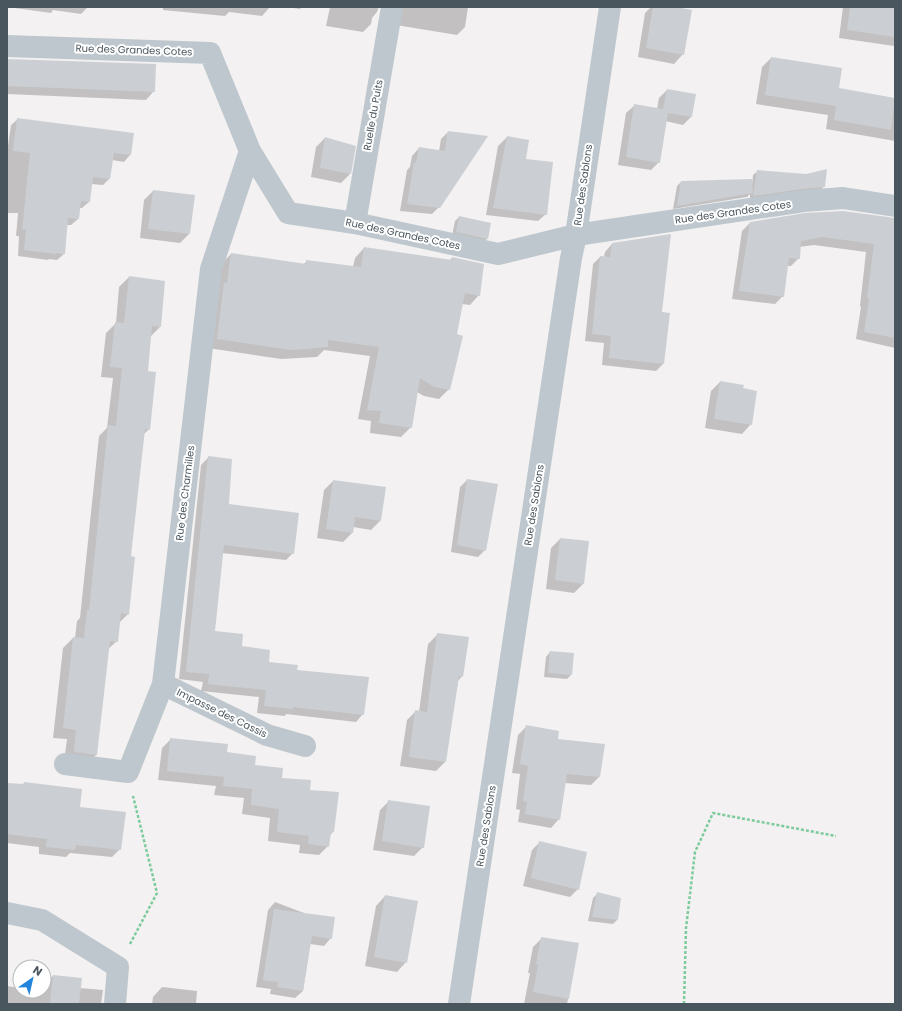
<svg xmlns="http://www.w3.org/2000/svg" width="902" height="1011" viewBox="0 0 902 1011" font-family="Poppins,sans-serif">
<style>
.shadow{fill:#0003}
.building{fill:#cbcfd3}
.lines{fill:none;stroke-linecap:round;stroke-linejoin:round}
.path{stroke:#7ccb9c;stroke-width:2.5;stroke-dasharray:3 2;stroke-linecap:butt}
.minor{stroke:#bec7cd;stroke-width:22}
.labels{text-anchor:middle;dominant-baseline:central;stroke-width:4;stroke-linejoin:round;paint-order:stroke}
.street-label{font-size:10px;fill:#4a565e;stroke:#fff}
</style>
<rect width="100%" height="100%" fill="#f3f1f1"/>
<path class="shadow" d="M 7,7 L 88,7 L 81,14 L 53,10 L 51,13 Z
M 163,7 L 270,7 L 262,16 L 229,12 L 225,16 L 163,10 Z
M 286,7 L 302,7 L 300,9 Z
M 330,7 L 379,7 L 377,12 L 372,18 L 371,24 L 363,32 L 326,26 Z
M 393,7 L 468,7 L 465,27 L 457,35 L 396,25 Z
M 651,7 L 672,7 L 683,54 L 674,64 L 638,57 L 645,13 Z
M 843,7 L 895,7 L 895,45 L 894,46 L 839,38 Z
M 771,58 L 838,89 L 895,99 L 895,141 L 826,129 L 828,115 L 756,104 L 762,67 Z
M 7,60 L 154,91 L 146,100 L 7,94 Z
M 667,90 L 691,117 L 683,125 L 665,121 L 659,162 L 651,170 L 618,165 L 626,113 L 634,106 L 657,109 L 659,98 Z
M 18,119 L 133,134 L 130,155 L 124,162 L 112,160 L 109,179 L 103,185 L 91,184 L 89,202 L 82,208 L 79,208 L 78,219 L 71,225 L 67,225 L 64,254 L 57,260 L 49,259 L 48,260 L 18,256 L 19,236 L 16,236 L 18,213 L 7,213 L 7,152 L 11,125 Z
M 448,132 L 439,207 L 432,214 L 400,211 L 407,170 L 410,167 L 412,156 L 419,148 L 439,151 L 441,139 Z
M 507,137 L 546,214 L 538,221 L 486,215 L 498,146 Z
M 325,138 L 350,174 L 341,183 L 311,177 L 316,147 Z
M 758,171 L 824,186 L 820,191 L 750,200 L 750,194 L 747,197 L 673,209 L 677,186 L 681,182 L 752,185 L 753,175 Z
M 153,191 L 189,234 L 180,243 L 140,238 L 144,200 Z
M 459,217 L 487,239 L 483,243 L 452,236 L 455,221 Z
M 895,219 L 895,348 L 856,339 L 861,307 L 860,306 L 866,252 L 814,245 L 799,247 L 799,258 L 791,266 L 787,266 L 783,296 L 775,304 L 732,299 L 742,231 L 750,223 Z
M 612,244 L 661,313 L 663,364 L 656,371 L 602,365 L 604,343 L 585,341 L 593,264 L 600,257 L 604,257 L 605,252 Z
M 364,248 L 449,261 L 452,258 L 479,295 L 470,305 L 462,304 L 455,335 L 449,389 L 439,399 L 424,396 L 417,392 L 411,427 L 401,437 L 370,433 L 371,421 L 358,419 L 370,356 L 324,350 L 317,357 L 281,359 L 208,348 L 222,263 L 231,254 L 303,265 L 307,261 L 353,267 L 355,258 Z
M 129,277 L 160,327 L 150,337 L 146,372 L 149,429 L 143,435 L 130,557 L 128,614 L 118,624 L 117,641 L 107,650 L 96,755 L 86,765 L 64,762 L 67,739 L 53,738 L 63,648 L 73,638 L 75,638 L 77,621 L 80,618 L 99,436 L 107,428 L 113,378 L 101,377 L 106,333 L 116,323 L 119,287 Z
M 720,382 L 751,424 L 742,434 L 705,428 L 711,391 Z
M 209,457 L 228,505 L 293,553 L 286,560 L 222,553 L 213,632 L 268,663 L 296,671 L 363,714 L 356,722 L 286,714 L 285,716 L 257,713 L 259,697 L 201,691 L 203,682 L 179,679 L 201,465 Z
M 467,480 L 485,550 L 478,557 L 451,552 L 460,487 Z
M 333,481 L 380,521 L 371,530 L 353,527 L 352,533 L 343,542 L 317,538 L 324,490 Z
M 560,539 L 583,584 L 574,593 L 546,589 L 551,548 Z
M 438,634 L 462,676 L 458,681 L 445,762 L 436,771 L 400,766 L 407,720 L 416,711 L 419,712 L 428,644 Z
M 550,652 L 571,675 L 567,679 L 544,677 L 546,657 Z
M 526,727 L 557,739 L 599,777 L 591,785 L 565,783 L 559,819 L 551,828 L 518,822 L 520,810 L 516,809 L 520,774 L 512,773 L 518,735 Z
M 171,739 L 226,753 L 309,790 L 333,832 L 329,836 L 328,846 L 319,855 L 299,853 L 300,845 L 268,841 L 270,818 L 242,814 L 244,798 L 214,795 L 216,786 L 158,780 L 162,748 Z
M 24,783 L 120,849 L 112,857 L 70,853 L 66,857 L 39,854 L 39,847 L 7,843 L 7,784 L 22,785 Z
M 389,801 L 423,847 L 414,856 L 373,850 L 380,810 Z
M 540,842 L 578,889 L 570,897 L 523,886 L 532,850 Z
M 598,893 L 617,920 L 613,924 L 588,921 L 593,898 Z
M 385,896 L 406,962 L 397,972 L 365,966 L 376,906 Z
M 275,902 L 304,913 L 331,938 L 324,946 L 310,944 L 303,991 L 295,998 L 270,994 L 271,989 L 256,987 L 268,910 Z
M 542,938 L 578,944 L 567,1004 L 524,1004 L 530,973 L 528,973 L 533,947 Z
M 53,976 L 80,988 L 103,990 L 101,1004 L 7,1004 L 7,986 L 20,988 L 20,991 L 44,991 L 45,983 Z
M 162,987 L 197,991 L 196,1004 L 152,1004 L 153,997 Z"/>
<path class="building" d="M 653,7 L 677,7 L 692,10 L 684,55 L 646,48 Z
M 850,7 L 895,7 L 895,37 L 847,30 Z
M 771,57 L 842,68 L 839,88 L 895,98 L 891,130 L 834,120 L 836,106 L 765,95 Z
M 7,59 L 156,64 L 155,92 L 7,86 Z
M 667,89 L 696,94 L 692,117 L 668,113 L 660,163 L 626,157 L 634,104 L 663,109 Z
M 17,118 L 134,133 L 131,155 L 114,153 L 110,179 L 93,177 L 90,202 L 81,201 L 79,219 L 68,218 L 65,254 L 56,253 L 56,254 L 24,250 L 26,229 L 22,230 L 30,153 L 13,151 Z
M 448,131 L 488,136 L 440,208 L 407,204 L 414,162 L 416,163 L 419,147 L 445,151 Z
M 507,136 L 529,140 L 526,159 L 553,162 L 547,215 L 493,208 Z
M 325,137 L 356,146 L 351,174 L 320,168 Z
M 827,169 L 825,187 L 802,189 L 753,196 L 757,170 L 806,174 Z
M 752,179 L 753,193 L 677,206 L 681,181 Z
M 153,190 L 195,195 L 190,234 L 148,229 Z
M 843,211 L 895,218 L 895,338 L 864,332 L 869,299 L 867,298 L 874,244 L 822,237 L 801,241 L 800,259 L 789,258 L 784,297 L 739,291 L 750,222 L 805,213 Z
M 459,216 L 491,223 L 488,239 L 456,232 Z
M 671,234 L 662,312 L 670,313 L 664,364 L 609,358 L 611,336 L 592,334 L 600,256 L 610,257 L 612,243 Z
M 364,247 L 452,260 L 452,257 L 484,264 L 480,296 L 465,293 L 457,334 L 463,336 L 450,390 L 434,387 L 420,378 L 412,428 L 379,423 L 381,411 L 367,410 L 379,347 L 328,340 L 328,347 L 291,350 L 217,339 L 224,282 L 227,283 L 231,253 L 306,264 L 306,260 L 361,267 Z
M 129,276 L 165,281 L 161,327 L 152,326 L 148,371 L 156,372 L 150,430 L 145,429 L 131,556 L 135,557 L 129,615 L 121,613 L 118,642 L 110,641 L 97,755 L 74,752 L 76,730 L 63,728 L 73,637 L 84,638 L 87,610 L 89,610 L 108,425 L 116,426 L 122,368 L 110,367 L 115,322 L 124,323 Z
M 720,381 L 744,385 L 743,388 L 757,391 L 752,425 L 714,419 Z
M 208,456 L 232,459 L 229,504 L 299,513 L 294,554 L 224,545 L 215,631 L 243,634 L 242,646 L 270,650 L 269,662 L 298,665 L 297,670 L 369,677 L 364,715 L 293,707 L 293,709 L 264,706 L 266,690 L 208,684 L 209,674 L 186,672 Z
M 467,479 L 498,484 L 486,551 L 457,545 Z
M 333,480 L 386,487 L 381,521 L 355,517 L 353,533 L 326,529 Z
M 560,538 L 589,541 L 584,584 L 555,580 Z
M 437,633 L 469,637 L 463,677 L 459,676 L 446,762 L 409,757 L 415,710 L 427,712 Z
M 550,651 L 574,653 L 572,675 L 548,673 Z
M 526,725 L 559,731 L 558,739 L 605,744 L 600,777 L 567,774 L 560,820 L 525,814 L 527,802 L 523,801 L 528,766 L 520,764 Z
M 170,738 L 228,744 L 227,752 L 256,756 L 255,765 L 283,768 L 282,778 L 311,780 L 310,790 L 339,792 L 334,832 L 331,832 L 329,847 L 308,844 L 309,836 L 277,832 L 279,809 L 251,805 L 252,789 L 223,786 L 224,777 L 167,771 Z
M 24,782 L 82,789 L 80,807 L 126,812 L 121,850 L 76,845 L 75,850 L 46,847 L 47,839 L 7,834 L 7,783 L 24,784 Z
M 388,800 L 430,806 L 424,848 L 382,841 Z
M 539,841 L 587,852 L 579,890 L 531,878 Z
M 597,892 L 621,898 L 618,920 L 592,917 Z
M 385,895 L 418,901 L 407,963 L 374,957 Z
M 274,909 L 335,917 L 332,939 L 312,936 L 303,991 L 277,987 L 278,982 L 263,980 Z
M 541,937 L 579,943 L 569,999 L 533,992 L 538,965 L 536,964 Z
M 53,975 L 82,978 L 79,1004 L 50,1004 Z"/>
<g class="lines">
<path class="path" d="M 130,944 L 157,893 L 133,796
M 684,1004 L 686,928 L 695,852 L 713,813 L 836,836"/>
<path class="minor" d="M 7,46 L 210,53 L 250,151 L 288,213 L 355,223 L 498,254 L 576,235 L 804,201 L 843,198 L 895,206
M 355,223 L 392,7
M 163,684 L 267,735 L 305,746
M 65,764 L 128,772 L 163,684 L 211,269 L 250,151
M 7,913 L 42,920 L 118,967 L 115,1004
M 459,1004 L 571,258 L 576,235 L 610,7"/>
</g>
<g class="labels">
<g class="street-label">
<text transform="translate(134 50) rotate(2)">Rue des Grandes Cotes</text>
<text transform="translate(373 115) rotate(-80)">Ruelle du Puits</text>
<text transform="translate(583 185) rotate(-82)">Rue des Sablons</text>
<text transform="translate(733 212) rotate(-8)">Rue des Grandes Cotes</text>
<text transform="translate(403 234) rotate(12)">Rue des Grandes Cotes</text>
<text transform="translate(185 493) rotate(-83)">Rue des Charmilles</text>
<text transform="translate(534 505) rotate(-81)">Rue des Sablons</text>
<text transform="translate(222 713) rotate(26)">Impasse des Cassis</text>
<text transform="translate(486 826) rotate(-81)">Rue des Sablons</text>
</g>
</g>
<rect width="902" height="1011" fill="none" stroke="#4a565e" stroke-width="16"/>
<g transform="translate(32 979) rotate(34)"><circle r="19" fill="#ffffff" stroke="#b7bbbf"/>
<path d="M0-3L7 15L0 10L-7 15Z" fill="#2285dd"/>
<text y="-6" font-size="11" font-weight="bold" text-anchor="middle" fill="#4a565e">N</text>
</g>
</svg>
